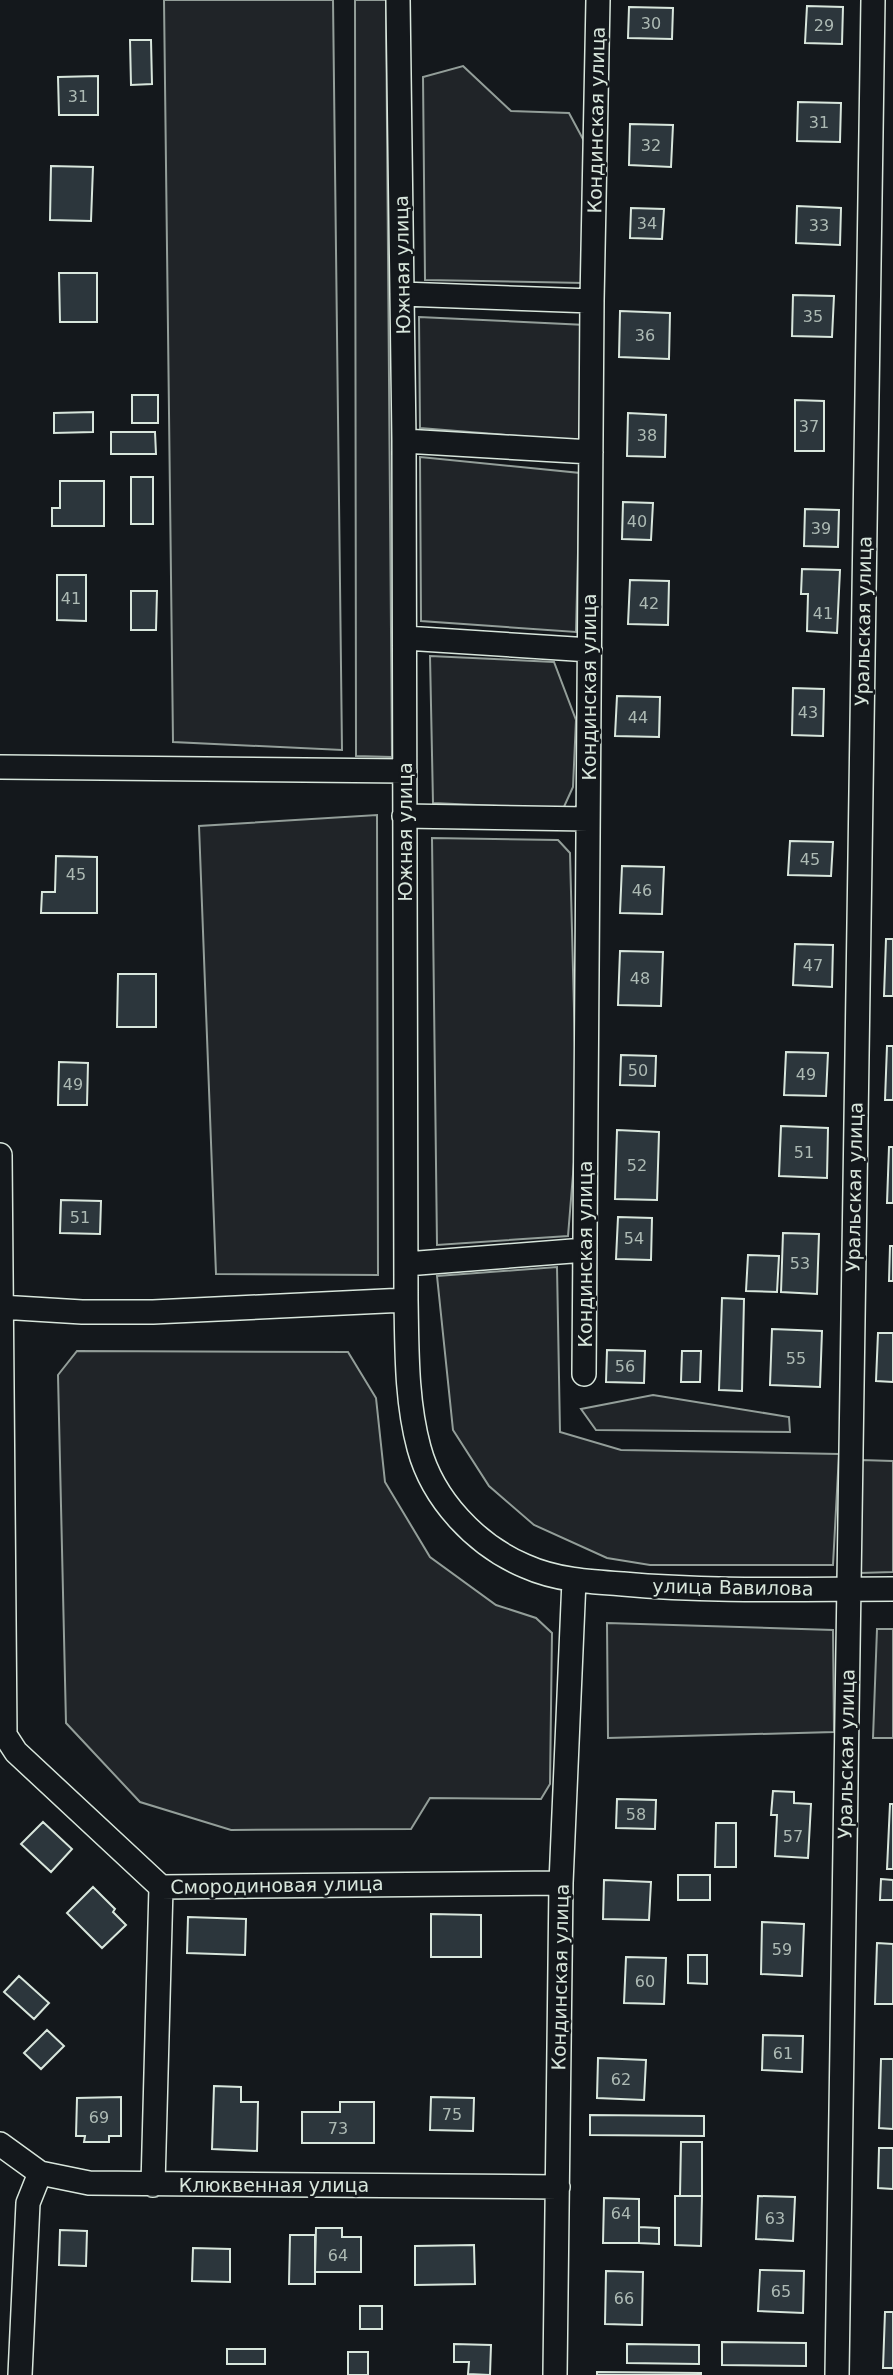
<svg xmlns="http://www.w3.org/2000/svg" width="893" height="2375" viewBox="0 0 893 2375" font-family="'DejaVu Sans',sans-serif">
<style>
.green{fill:#202428;stroke:#939e99;stroke-width:2}
.building{fill:#2c363c;stroke:#d8e6dc;stroke-width:2}
.lines{fill:none;stroke-linecap:round;stroke-linejoin:round}
.minor-casing{stroke:#d8e6dc;stroke-width:26}
.minor{stroke:#14181c;stroke-width:23}
.labels{text-anchor:middle;dominant-baseline:central;stroke-width:5;stroke-linejoin:round;paint-order:stroke}
.number-label{font-size:16px;fill:#adbab4}
.street-label{font-size:19px;fill:#d8e6dc;stroke:#14181c}
</style>
<rect width="100%" height="100%" fill="#14181c"/>
<path class="green" d="M 164,0 L 333,0 L 342,750 L 173,742 Z
M 355,0 L 386,0 L 392,757 L 356,756 Z
M 463,66 L 511,111 L 569,113 L 584,141 L 584,283 L 425,280 L 423,77 Z
M 419,317 L 586,325 L 579,441 L 420,428 Z
M 420,457 L 580,473 L 576,632 L 421,621 Z
M 430,656 L 554,662 L 576,720 L 573,787 L 563,809 L 433,803 Z
M 377,815 L 378,1275 L 216,1274 L 199,826 Z
M 432,838 L 558,840 L 570,853 L 577,1125 L 568,1236 L 437,1245 Z
M 557,1267 L 560,1432 L 621,1450 L 839,1454 L 833,1565 L 650,1565 L 607,1558 L 534,1525 L 489,1486 L 453,1430 L 437,1276 Z
M 77,1351 L 348,1352 L 376,1398 L 385,1482 L 430,1557 L 496,1605 L 536,1618 L 552,1633 L 550,1784 L 541,1799 L 430,1798 L 411,1829 L 231,1830 L 140,1802 L 66,1723 L 58,1375 Z
M 653,1395 L 789,1417 L 790,1432 L 596,1430 L 581,1409 Z
M 861,1460 L 893,1461 L 893,1572 L 860,1573 Z
M 607,1623 L 833,1630 L 834,1732 L 608,1738 Z
M 877,1629 L 893,1629 L 893,1738 L 873,1738 Z"/>
<path class="building" d="M 807,6 L 843,7 L 842,44 L 805,43 Z
M 629,7 L 673,8 L 672,39 L 628,38 Z
M 130,40 L 151,40 L 152,84 L 131,85 Z
M 98,76 L 98,115 L 59,115 L 58,77 Z
M 798,102 L 841,103 L 840,142 L 797,141 Z
M 630,124 L 673,125 L 671,167 L 629,165 Z
M 51,166 L 93,167 L 91,221 L 50,220 Z
M 797,206 L 841,208 L 840,245 L 796,243 Z
M 631,208 L 664,209 L 662,239 L 630,238 Z
M 59,273 L 97,273 L 97,322 L 60,322 Z
M 793,295 L 834,296 L 832,337 L 792,336 Z
M 620,311 L 670,313 L 669,359 L 619,357 Z
M 132,395 L 158,395 L 158,423 L 132,423 Z
M 795,400 L 824,401 L 824,451 L 795,451 Z
M 93,412 L 93,432 L 54,433 L 54,413 Z
M 628,413 L 666,415 L 665,457 L 627,456 Z
M 111,432 L 155,432 L 156,454 L 111,454 Z
M 131,477 L 153,477 L 153,524 L 131,524 Z
M 60,481 L 104,481 L 104,526 L 52,526 L 52,508 L 60,508 Z
M 623,502 L 653,503 L 651,540 L 622,539 Z
M 805,509 L 839,510 L 838,547 L 804,546 Z
M 802,569 L 840,570 L 837,633 L 807,631 L 808,594 L 801,594 Z
M 57,575 L 86,575 L 86,621 L 57,620 Z
M 630,580 L 669,581 L 668,625 L 628,624 Z
M 131,591 L 157,591 L 156,630 L 131,630 Z
M 793,688 L 824,689 L 823,736 L 792,735 Z
M 617,696 L 660,697 L 659,737 L 615,736 Z
M 790,841 L 833,842 L 831,876 L 788,875 Z
M 56,856 L 97,857 L 97,913 L 41,913 L 42,892 L 55,892 Z
M 622,866 L 664,867 L 662,914 L 620,913 Z
M 886,939 L 893,939 L 893,996 L 884,996 Z
M 795,944 L 833,945 L 832,987 L 793,985 Z
M 620,951 L 663,952 L 661,1006 L 618,1005 Z
M 118,974 L 156,974 L 156,1027 L 117,1027 Z
M 887,1046 L 893,1046 L 893,1100 L 885,1100 Z
M 786,1052 L 828,1053 L 826,1096 L 784,1095 Z
M 621,1055 L 656,1056 L 655,1086 L 620,1085 Z
M 59,1062 L 88,1063 L 87,1105 L 58,1105 Z
M 781,1126 L 828,1128 L 827,1178 L 779,1176 Z
M 617,1130 L 659,1132 L 657,1200 L 615,1199 Z
M 889,1147 L 893,1147 L 893,1203 L 887,1203 Z
M 61,1200 L 101,1201 L 100,1234 L 60,1233 Z
M 618,1217 L 652,1218 L 651,1260 L 616,1259 Z
M 783,1233 L 819,1234 L 817,1294 L 781,1292 Z
M 890,1246 L 893,1246 L 893,1281 L 889,1281 Z
M 748,1255 L 779,1256 L 777,1292 L 746,1291 Z
M 722,1298 L 744,1299 L 742,1391 L 719,1390 Z
M 772,1329 L 822,1331 L 820,1387 L 770,1385 Z
M 878,1333 L 893,1333 L 893,1382 L 876,1381 Z
M 607,1350 L 645,1351 L 644,1383 L 606,1382 Z
M 682,1351 L 701,1351 L 700,1382 L 681,1382 Z
M 773,1791 L 794,1792 L 794,1803 L 811,1804 L 808,1858 L 775,1856 L 777,1815 L 771,1815 Z
M 617,1799 L 656,1800 L 655,1829 L 616,1828 Z
M 890,1804 L 893,1804 L 893,1869 L 887,1869 Z
M 43,1822 L 72,1849 L 51,1872 L 21,1844 Z
M 716,1823 L 736,1823 L 736,1867 L 715,1867 Z
M 678,1875 L 710,1875 L 710,1900 L 678,1900 Z
M 881,1879 L 893,1880 L 893,1900 L 880,1900 Z
M 604,1880 L 651,1882 L 649,1920 L 603,1919 Z
M 93,1887 L 115,1909 L 113,1912 L 126,1925 L 102,1948 L 67,1913 Z
M 431,1914 L 481,1915 L 481,1957 L 431,1957 Z
M 188,1917 L 246,1919 L 245,1955 L 187,1953 Z
M 762,1922 L 804,1924 L 802,1976 L 761,1974 Z
M 877,1943 L 893,1944 L 893,2004 L 875,2004 Z
M 688,1955 L 707,1955 L 707,1984 L 688,1983 Z
M 626,1957 L 666,1958 L 664,2004 L 624,2003 Z
M 19,1976 L 49,2003 L 34,2019 L 4,1992 Z
M 47,2030 L 64,2046 L 41,2069 L 24,2053 Z
M 763,2035 L 803,2036 L 802,2072 L 762,2070 Z
M 598,2058 L 646,2060 L 644,2100 L 597,2098 Z
M 881,2059 L 893,2059 L 893,2129 L 879,2128 Z
M 214,2086 L 241,2087 L 241,2102 L 258,2102 L 257,2151 L 212,2149 Z
M 121,2097 L 121,2136 L 109,2136 L 109,2142 L 84,2142 L 85,2136 L 76,2136 L 77,2098 Z
M 431,2097 L 474,2098 L 473,2131 L 430,2130 Z
M 340,2102 L 374,2102 L 374,2143 L 302,2143 L 302,2112 L 340,2112 Z
M 590,2115 L 704,2116 L 704,2136 L 590,2135 Z
M 681,2142 L 702,2142 L 702,2196 L 680,2196 Z
M 879,2148 L 893,2148 L 893,2189 L 878,2188 Z
M 675,2196 L 702,2196 L 701,2246 L 675,2245 Z
M 758,2196 L 795,2197 L 793,2241 L 756,2239 Z
M 604,2198 L 639,2199 L 639,2243 L 603,2243 Z
M 639,2227 L 659,2228 L 659,2244 L 639,2243 Z
M 316,2228 L 342,2228 L 342,2237 L 361,2237 L 361,2272 L 315,2272 Z
M 60,2230 L 87,2231 L 86,2266 L 59,2265 Z
M 290,2235 L 315,2235 L 315,2284 L 289,2284 Z
M 474,2245 L 475,2284 L 415,2285 L 415,2246 Z
M 193,2248 L 230,2249 L 230,2282 L 192,2281 Z
M 760,2270 L 804,2271 L 803,2313 L 758,2311 Z
M 606,2271 L 643,2272 L 642,2325 L 605,2324 Z
M 360,2306 L 382,2306 L 382,2329 L 360,2329 Z
M 885,2312 L 893,2312 L 893,2368 L 883,2368 Z
M 722,2342 L 806,2343 L 806,2366 L 722,2365 Z
M 454,2344 L 491,2345 L 490,2375 L 468,2374 L 469,2362 L 454,2362 Z
M 627,2344 L 699,2345 L 699,2364 L 627,2363 Z
M 227,2349 L 265,2349 L 265,2364 L 227,2364 Z
M 348,2352 L 368,2352 L 368,2375 L 348,2375 Z
M 597,2372 L 701,2373 L 701,2375 L 597,2375 Z"/>
<g class="lines">
<g class="minor-casing">
<path id="minor" d="M 398,0 L 404,441 L 406,1300 C 407,1349 406,1400 419,1448 C 433,1500 476,1545 525,1566 C 556,1580 590,1582 623,1584 C 712,1592 803,1589 893,1589
M 402,294 L 592,301
M 404,441 L 591,452
M 405,638 L 590,650
M 0,767 L 405,771
M 404,816 L 588,819
M 0,1155 L 5,1735 L 16,1752 L 161,1887 L 561,1883
M 406,1264 L 585,1250
M 0,1307 L 82,1312 L 153,1312 L 406,1300
M 584,1374 L 592,301 L 598,0
M 0,2144 L 40,2173 L 89,2183 L 558,2187
M 153,2185 L 161,1887
M 20,2375 L 28,2203 L 40,2173
M 555,2375 L 561,1883 L 574,1580
M 837,2375 L 873,0"/>
</g>
<use href="#minor" class="minor"/>
</g>
<g class="labels">
<g class="number-label">
<text x="651" y="23">30</text>
<text x="824" y="25">29</text>
<text x="78" y="96">31</text>
<text x="819" y="122">31</text>
<text x="651" y="145">32</text>
<text x="647" y="223">34</text>
<text x="819" y="225">33</text>
<text x="813" y="316">35</text>
<text x="645" y="335">36</text>
<text x="809" y="426">37</text>
<text x="647" y="435">38</text>
<text x="637" y="521">40</text>
<text x="821" y="528">39</text>
<text x="71" y="598">41</text>
<text x="649" y="603">42</text>
<text x="823" y="613">41</text>
<text x="808" y="712">43</text>
<text x="638" y="717">44</text>
<text x="810" y="859">45</text>
<text x="76" y="874">45</text>
<text x="642" y="890">46</text>
<text x="813" y="965">47</text>
<text x="640" y="978">48</text>
<text x="638" y="1070">50</text>
<text x="806" y="1074">49</text>
<text x="73" y="1084">49</text>
<text x="804" y="1152">51</text>
<text x="637" y="1165">52</text>
<text x="80" y="1217">51</text>
<text x="634" y="1238">54</text>
<text x="800" y="1263">53</text>
<text x="796" y="1358">55</text>
<text x="625" y="1366">56</text>
<text x="636" y="1814">58</text>
<text x="793" y="1836">57</text>
<text x="782" y="1949">59</text>
<text x="645" y="1981">60</text>
<text x="783" y="2053">61</text>
<text x="621" y="2079">62</text>
<text x="452" y="2114">75</text>
<text x="99" y="2117">69</text>
<text x="338" y="2128">73</text>
<text x="621" y="2213">64</text>
<text x="775" y="2218">63</text>
<text x="338" y="2255">64</text>
<text x="781" y="2291">65</text>
<text x="624" y="2298">66</text>
</g>
<g class="street-label">
<text transform="translate(596 120) rotate(-89)">Кондинская улица</text>
<text transform="translate(402 265) rotate(-91)">Южная улица</text>
<text transform="translate(863 621) rotate(-89)">Уральская улица</text>
<text transform="translate(589 687) rotate(-90)">Кондинская улица</text>
<text transform="translate(405 832) rotate(-90)">Южная улица</text>
<text transform="translate(854 1187) rotate(-89)">Уральская улица</text>
<text transform="translate(585 1254) rotate(-90)">Кондинская улица</text>
<text transform="translate(733 1587) rotate(1)">улица Вавилова</text>
<text transform="translate(846 1754) rotate(-89)">Уральская улица</text>
<text transform="translate(277 1885) rotate(-1)">Смородиновая улица</text>
<text transform="translate(560 1977) rotate(-89)">Кондинская улица</text>
<text x="274" y="2185">Клюквенная улица</text>
</g>
</g>
</svg>
